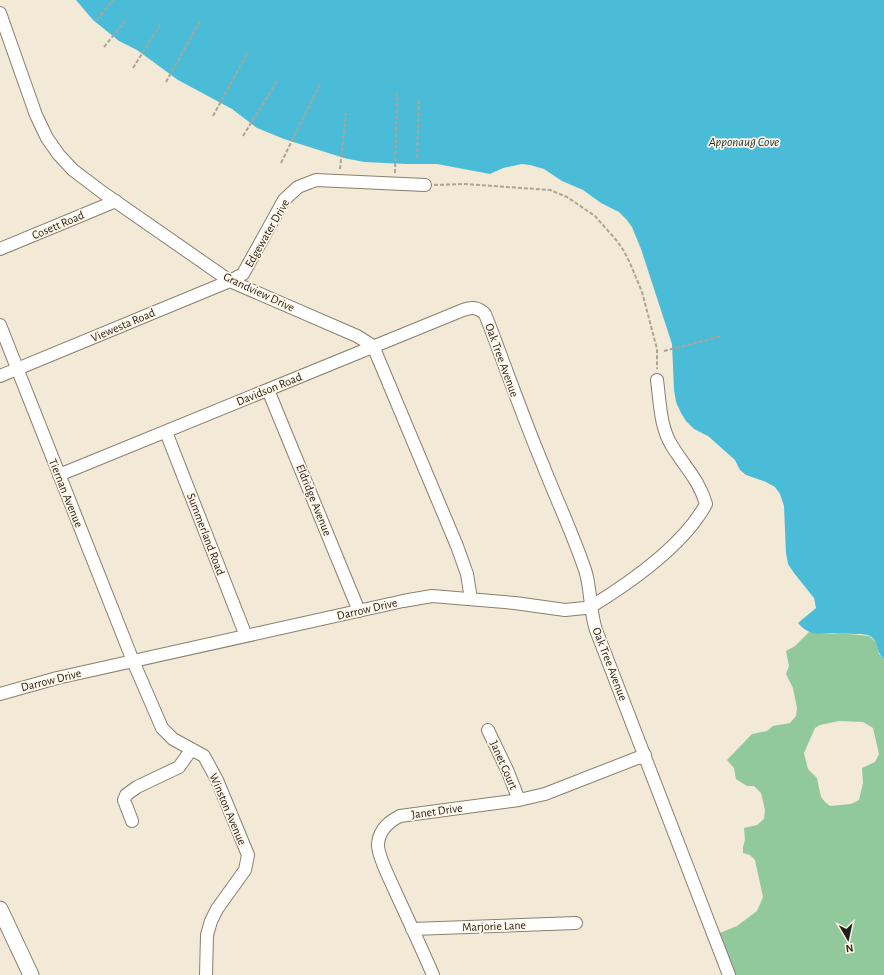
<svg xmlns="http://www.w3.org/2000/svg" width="884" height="975" viewBox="0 0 884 975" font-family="'Alegreya Sans',sans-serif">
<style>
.green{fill:#91c99d;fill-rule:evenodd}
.water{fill:#4bbcd7}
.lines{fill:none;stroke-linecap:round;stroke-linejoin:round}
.minor-casing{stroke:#887f6f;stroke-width:14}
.tertiary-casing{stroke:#887f6f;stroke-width:17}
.path{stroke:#aca496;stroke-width:2;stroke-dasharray:4 2;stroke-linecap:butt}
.minor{stroke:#fff;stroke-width:12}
.tertiary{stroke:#fff;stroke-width:15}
.labels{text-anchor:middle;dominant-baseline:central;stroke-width:3.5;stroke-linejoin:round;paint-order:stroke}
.street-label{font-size:12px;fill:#221e18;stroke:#fff6e8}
.water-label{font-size:13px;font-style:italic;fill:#1a2e33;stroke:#fff6e8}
</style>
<rect width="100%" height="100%" fill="#f3e9d7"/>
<path class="green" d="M 809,632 L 827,634 L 839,633 L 869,636 L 877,643 L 879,654 L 884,659 L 884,975 L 729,975 L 715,935 L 737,926 L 757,911 L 763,897 L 755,860 L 750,855 L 743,853 L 743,847 L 745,840 L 744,828 L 757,825 L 764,819 L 765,810 L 761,793 L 754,786 L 747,786 L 736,779 L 734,768 L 727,760 L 752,734 L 767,731 L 773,726 L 790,723 L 796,716 L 797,708 L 793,688 L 786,674 L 789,666 L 786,651 L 795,646 ZM 839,721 L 863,722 L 873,728 L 879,754 L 875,762 L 862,768 L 863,783 L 859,800 L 851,804 L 830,806 L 825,802 L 821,797 L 817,778 L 808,769 L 804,753 L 815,728 L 820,725 Z"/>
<path class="water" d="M 76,0 L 884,0 L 884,659 C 875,651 880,642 870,636 C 866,634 859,634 854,634 C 849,634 843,633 838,633 C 821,633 811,638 798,623 L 816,608 L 814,598 L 794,573 L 788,564 L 786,553 L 784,506 L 780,494 L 775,487 L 766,482 L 746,475 L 740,470 L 735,460 L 708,436 L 694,429 L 686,421 L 681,413 L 676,402 L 674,390 L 672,344 L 641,249 L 632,227 L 626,219 L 619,212 L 601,203 L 583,190 L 562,181 L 544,169 L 530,165 L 522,164 L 503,168 L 490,174 L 437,164 L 407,164 L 364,162 L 344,158 L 284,139 L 257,128 L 232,109 L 178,80 L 137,50 L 119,41 L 93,20 Z"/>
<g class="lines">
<g class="minor-casing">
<path id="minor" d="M 0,13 L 36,115 L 47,138 L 59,155 L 73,170 L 102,192 L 230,281 L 357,336 L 373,346 L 457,546 L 467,574 L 471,599
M 0,249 L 116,201
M 0,325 L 133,661 L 162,728 L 173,739 L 204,756 L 217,780 L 248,855 L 245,870 L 217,909 L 211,921 L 207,935 L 206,975
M 0,376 L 230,281 L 243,274 L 284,200 L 298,187 L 316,180 L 425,185
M 268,390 L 359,611
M 166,432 L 246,636
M 59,475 L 463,310 C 472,307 478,307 485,314 C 505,365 522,415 543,465 C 557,501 574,536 586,573 C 591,592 590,612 596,630 L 729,975
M 0,694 L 57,678 L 403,601 L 432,596 L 515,603 L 565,610 L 585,608 L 592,606 C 631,582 684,545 706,504 C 699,480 685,467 672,446 C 660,427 660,402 657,380
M 488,730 L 508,772 L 519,800
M 132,821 L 124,800 L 126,795 L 137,787 L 179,767 L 191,750
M 412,929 L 576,923
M 433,975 C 421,947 408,919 395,891 C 390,879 379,859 378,846 C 378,831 388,822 400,816 L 519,800 L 545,794 L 645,755"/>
</g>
<g class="tertiary-casing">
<path id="tertiary" d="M 0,909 L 31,975"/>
</g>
<path class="path" d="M 97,20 L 113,0
M 104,47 L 126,20
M 133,68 L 160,25
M 166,82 L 200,21
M 213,116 L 248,52
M 243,136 L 277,81
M 417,158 L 419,98
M 281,163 L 321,82
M 340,169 L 346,113
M 395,173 L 397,93
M 434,185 L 465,184 L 550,190 L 567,197 L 595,216 L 617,241 L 624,251 L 630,263 L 642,292 L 657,349 L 657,369
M 664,351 L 722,336"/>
<use href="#minor" class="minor"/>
<use href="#tertiary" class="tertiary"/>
</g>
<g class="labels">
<g class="street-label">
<text transform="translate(58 225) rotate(-23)">Cosett Road</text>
<text transform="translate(267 233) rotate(-60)">Edgewater Drive</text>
<text transform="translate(259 292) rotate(25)">Grandview Drive</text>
<text transform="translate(123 325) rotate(-23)">Viewesta Road</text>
<text transform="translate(502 360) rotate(70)">Oak Tree Avenue</text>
<text transform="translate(269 389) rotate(-22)">Davidson Road</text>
<text transform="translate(66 493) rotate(68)">Tiernan Avenue</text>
<text transform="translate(314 500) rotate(68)">Eldridge Avenue</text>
<text transform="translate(206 534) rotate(69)">Summerland Road</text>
<text transform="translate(367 609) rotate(-13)">Darrow Drive</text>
<text transform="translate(610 664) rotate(69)">Oak Tree Avenue</text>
<text transform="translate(51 680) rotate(-14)">Darrow Drive</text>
<text transform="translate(504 765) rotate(66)">Janet Court</text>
<text transform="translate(228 809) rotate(67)">Winston Avenue</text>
<text transform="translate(437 811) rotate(-8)">Janet Drive</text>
<text transform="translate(494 926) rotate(-2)">Marjorie Lane</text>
</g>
<g class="water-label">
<text x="744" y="142">Apponaug Cove</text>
</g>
</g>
<g transform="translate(848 939) rotate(171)" stroke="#fff6e8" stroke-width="3" paint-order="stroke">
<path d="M0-3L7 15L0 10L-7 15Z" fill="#221e18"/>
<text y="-6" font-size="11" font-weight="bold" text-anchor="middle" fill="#221e18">N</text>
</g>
</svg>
